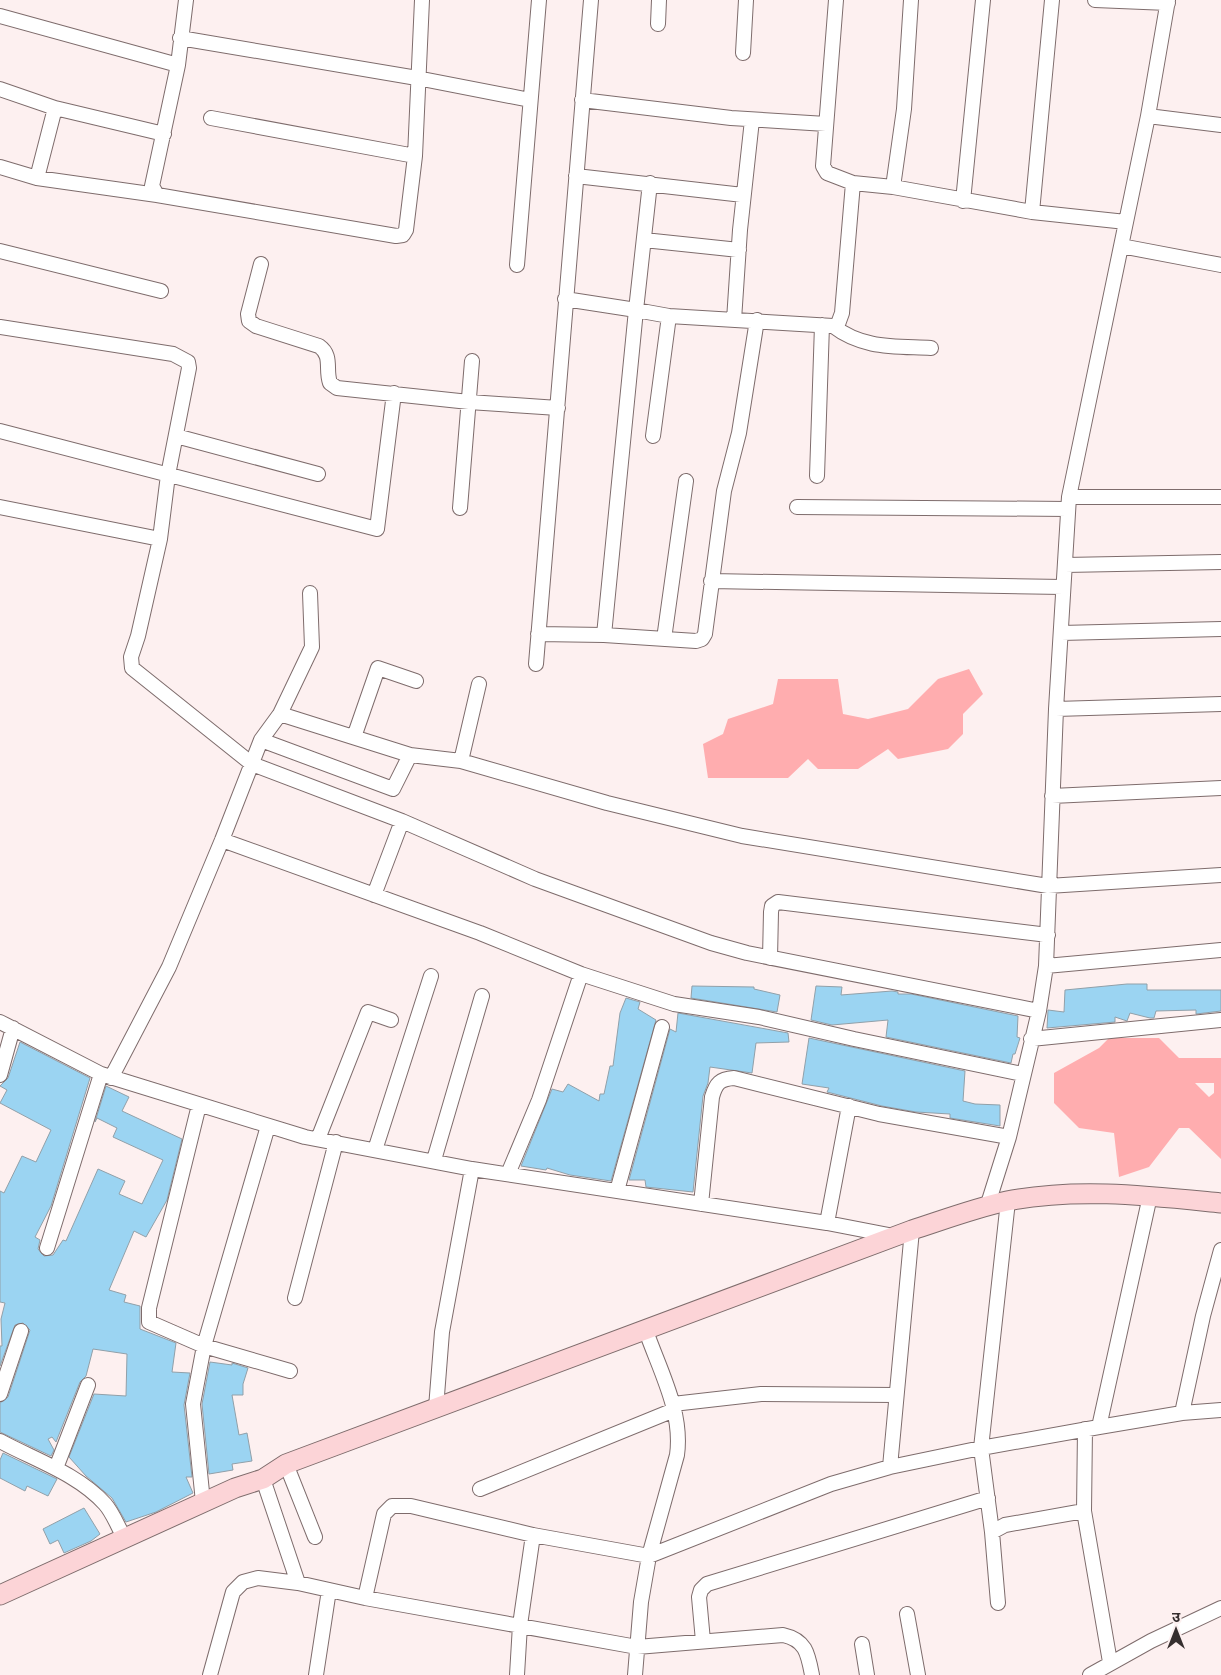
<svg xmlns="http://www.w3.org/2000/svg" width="1221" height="1675" viewBox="0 0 1221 1675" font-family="Arial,'Noto Sans Devanagari',sans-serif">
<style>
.water{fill:#ffadaf;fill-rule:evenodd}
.building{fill:#9bd4f2;stroke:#91a0a9}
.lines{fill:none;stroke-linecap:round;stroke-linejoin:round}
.street-casing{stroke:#7e6c6c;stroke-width:16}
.secondary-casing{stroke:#7e6c6c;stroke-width:21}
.street{stroke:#fff;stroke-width:14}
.secondary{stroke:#fcd4d7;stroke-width:19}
</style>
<rect width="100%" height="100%" fill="#fdf0f0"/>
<path class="water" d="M 969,669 L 983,694 L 963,714 L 963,734 L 948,749 L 898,759 L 888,749 L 858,769 L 818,769 L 808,759 L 788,778 L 708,778 L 703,744 L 723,734 L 728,719 L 773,704 L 778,679 L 838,679 L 843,714 L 868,719 L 908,709 L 938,679 Z
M 1109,1038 L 1159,1038 L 1179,1058 L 1221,1058 L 1221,1159 L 1189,1128 L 1179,1128 L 1149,1167 L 1119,1177 L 1114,1133 L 1079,1128 L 1054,1103 L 1054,1073 L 1099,1048 ZM 1195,1083 L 1214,1083 L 1214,1093 L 1209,1097 Z"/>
<path class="building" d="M 1127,984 L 1147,984 L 1147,990 L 1221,990 L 1221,1011 L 1196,1014 L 1196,1010 L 1156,1011 L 1154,1018 L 1150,1018 L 1130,1013 L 1127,1021 L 1115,1017 L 1115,1022 L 1047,1028 L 1048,1010 L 1064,1012 L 1065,990 Z
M 692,986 L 754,987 L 754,989 L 780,995 L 777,1012 L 691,998 Z
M 816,986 L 842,987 L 841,995 L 892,991 L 898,992 L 898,994 L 911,994 L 1018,1016 L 1017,1037 L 1020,1038 L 1015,1054 L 1013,1054 L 1011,1063 L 886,1037 L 888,1020 L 832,1025 L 811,1020 Z
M 626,998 L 640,1002 L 638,1009 L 656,1020 L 611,1181 L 570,1175 L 547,1168 L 546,1170 L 521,1166 L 552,1089 L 563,1092 L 568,1084 L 599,1101 L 600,1094 L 604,1094 L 610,1066 L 613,1066 L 620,1013 Z
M 678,1013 L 788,1033 L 789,1042 L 756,1043 L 752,1073 L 710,1067 L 708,1083 L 703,1096 L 693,1192 L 646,1187 L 645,1180 L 629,1180 L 670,1029 L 676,1032 Z
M 809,1038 L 965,1071 L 963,1101 L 975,1104 L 1000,1105 L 1000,1126 L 950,1118 L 950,1114 L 916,1112 L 882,1106 L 827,1092 L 829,1088 L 802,1084 Z
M 20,1042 L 90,1078 L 51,1206 L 35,1237 L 40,1240 L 38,1249 L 44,1256 L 53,1255 L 63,1240 L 66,1241 L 98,1169 L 125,1181 L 119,1194 L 142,1204 L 163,1160 L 113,1137 L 117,1128 L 97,1118 L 95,1122 L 106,1086 L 129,1097 L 122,1111 L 182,1139 L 167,1200 L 146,1237 L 134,1231 L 109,1290 L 126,1295 L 124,1302 L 140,1306 L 140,1329 L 176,1343 L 172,1372 L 190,1373 L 184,1405 L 192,1477 L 186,1477 L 193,1493 L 156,1512 L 126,1522 L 112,1498 L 86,1476 L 69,1457 L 94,1394 L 126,1396 L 127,1354 L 93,1349 L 86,1376 L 80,1382 L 56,1442 L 52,1437 L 48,1439 L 54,1450 L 51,1456 L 0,1432 L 0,1403 L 8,1397 L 30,1330 L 23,1323 L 15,1325 L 0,1366 L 0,1346 L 2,1346 L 1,1319 L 5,1303 L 0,1302 L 0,1191 L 4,1193 L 22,1156 L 36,1162 L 51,1130 L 0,1103 L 7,1090 L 0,1086 L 8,1078 Z
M 210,1362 L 232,1365 L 232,1363 L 248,1368 L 243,1384 L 243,1395 L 232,1395 L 239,1435 L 247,1433 L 252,1461 L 232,1464 L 233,1470 L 209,1474 L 202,1404 Z
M 3,1453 L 57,1479 L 48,1496 L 27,1486 L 25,1491 L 0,1478 L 0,1460 Z
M 84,1508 L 100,1534 L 91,1541 L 64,1553 L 58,1540 L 50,1544 L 43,1529 Z"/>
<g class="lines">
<g class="street-casing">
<path id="street" d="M 186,0 L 178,65 L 152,186 L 157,195 L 396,236 L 403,235 L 406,230 L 415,156
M 836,0 L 823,166 L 827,173 L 853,183
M 911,0 L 904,109 L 893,187 L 1032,212 L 1126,222
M 1095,0 L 1168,3
M 0,16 L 178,65
M 658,24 L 659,0
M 180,38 L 417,78 L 530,100
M 743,53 L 746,0
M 0,89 L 55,108 L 164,134
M 582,100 L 731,118 L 826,124
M 1148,116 L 1221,125
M 211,118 L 415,156 L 422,0
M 0,167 L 37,178 L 157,195
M 576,176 L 743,195
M 37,178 L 55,108
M 650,183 L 636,310 L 669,316 L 833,326 L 838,324 L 842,313 L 853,183 L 893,187
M 963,201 L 983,0
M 1032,212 L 1052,0
M 644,240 L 739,250
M 1121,246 L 1221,265
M 0,251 L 161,291
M 261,264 L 248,314 L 249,321 L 256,326 L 319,346 C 333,356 325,369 330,383 L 337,388 L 469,402 L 558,408
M 517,265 L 539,0
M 565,299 L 636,310 L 604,635 L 696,641 L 702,639 L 705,634 L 724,491 L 739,433 L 757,320
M 734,320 L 740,230 L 752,120
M 833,326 C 863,349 894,346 931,348
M 0,327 L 173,354 L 188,362 L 189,368 L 168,475 L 160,539 L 138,636 L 131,657 L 132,668 L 252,764 L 402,821 L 535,879 L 711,943 L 747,953 L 1039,1011
M 0,431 L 377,529 L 394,393
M 176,436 L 318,474
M 653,436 L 669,316
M 817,476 L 822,325
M 1069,497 L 1221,497
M 0,507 L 160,539
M 797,507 L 1068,509
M 460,508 L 472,361
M 1065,565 L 1221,562
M 711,581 L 1063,587
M 1061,633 L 1221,629
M 538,634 L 604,635
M 664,639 L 686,481
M 536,664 L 591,0
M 1056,709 L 1221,704
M 280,714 L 410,755 L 461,761 L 607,803 L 742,836 L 1048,886 L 1221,875
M 354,737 L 378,668 L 416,681
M 261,740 L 393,789 L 410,755
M 461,761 L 479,684
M 1052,796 L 1221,788
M 222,840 L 480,933 L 581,974 L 674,1004 L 759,1017 L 854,1039 L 1022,1074
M 374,895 L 402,821
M 770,958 L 771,912 L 772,906 L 778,902 L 1048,935
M 1046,966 L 1221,950
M 0,1022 L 101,1074 L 305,1137 L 472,1169 L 827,1223 L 894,1236
M 1031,1039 L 1221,1020
M 0,1075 L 13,1028
M 111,1078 L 169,967 L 222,840 L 261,740 L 280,714 L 312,647 L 310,593
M 199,1105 L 149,1308 L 149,1322 L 204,1346 L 290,1371
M 318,1139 L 368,1012 L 391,1020
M 375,1150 L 431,976
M 434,1160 L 482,996
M 508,1174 L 539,1100 L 581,974
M 617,1191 L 662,1027
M 701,1204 L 712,1097 C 716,1083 720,1079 734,1078 L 879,1114 L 1009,1137
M 987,1207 L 1009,1137 L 1039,1011 L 1046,966 L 1056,709 L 1069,497 L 1148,116 L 1168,0
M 827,1223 L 849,1106
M 47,1248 L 101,1074
M 295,1298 L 336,1142
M 0,1394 L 21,1331
M 673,1404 L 761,1394 L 895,1395
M 436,1408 L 442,1332 L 472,1169
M 1182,1413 L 1203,1316 L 1221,1250
M 1099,1427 L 1150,1196
M 1085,1429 L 1084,1511 L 1110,1662
M 0,1441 C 35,1460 78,1474 105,1504 C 113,1513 118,1527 124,1537
M 286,1464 L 315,1537
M 890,1467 L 912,1230
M 56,1468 L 88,1385
M 263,1479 L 298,1583
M 480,1489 L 674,1410
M 203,1502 L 193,1404 L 204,1346 L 268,1126
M 992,1532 L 1005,1525 L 1084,1511
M 365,1598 L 384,1514 L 392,1506 L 411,1506 L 533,1535 L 649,1556 L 831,1484 L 890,1467 L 981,1448 L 1099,1427 L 1182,1413 L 1221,1410
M 998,1603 L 992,1532 L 981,1448 L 1008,1201
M 907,1614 L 918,1675
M 703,1641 L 699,1597 L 701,1590 L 707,1584 L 988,1498
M 862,1644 L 867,1675
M 210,1675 L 233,1592 L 243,1582 L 258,1578 L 298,1583 L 365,1598 L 637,1647 L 783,1635 C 806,1640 808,1654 812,1675
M 316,1675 L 329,1590
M 517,1675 L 520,1625 L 533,1535
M 635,1675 L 641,1602 L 649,1556 L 677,1455 C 683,1412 660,1371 646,1331
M 1090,1675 L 1151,1641 L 1221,1608"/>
</g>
<g class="secondary-casing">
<path id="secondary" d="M 0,1595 L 235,1488 L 263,1479 L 286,1464 L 912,1230 C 943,1220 975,1208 1007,1201 C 1078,1187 1151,1196 1221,1203"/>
</g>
<use href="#street" class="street"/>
<use href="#secondary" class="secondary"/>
</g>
<g transform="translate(1176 1630)" stroke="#fdf0f0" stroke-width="4" paint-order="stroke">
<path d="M0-4L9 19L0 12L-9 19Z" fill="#362f2f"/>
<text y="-8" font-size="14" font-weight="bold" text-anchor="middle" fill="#362f2f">उ</text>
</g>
</svg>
